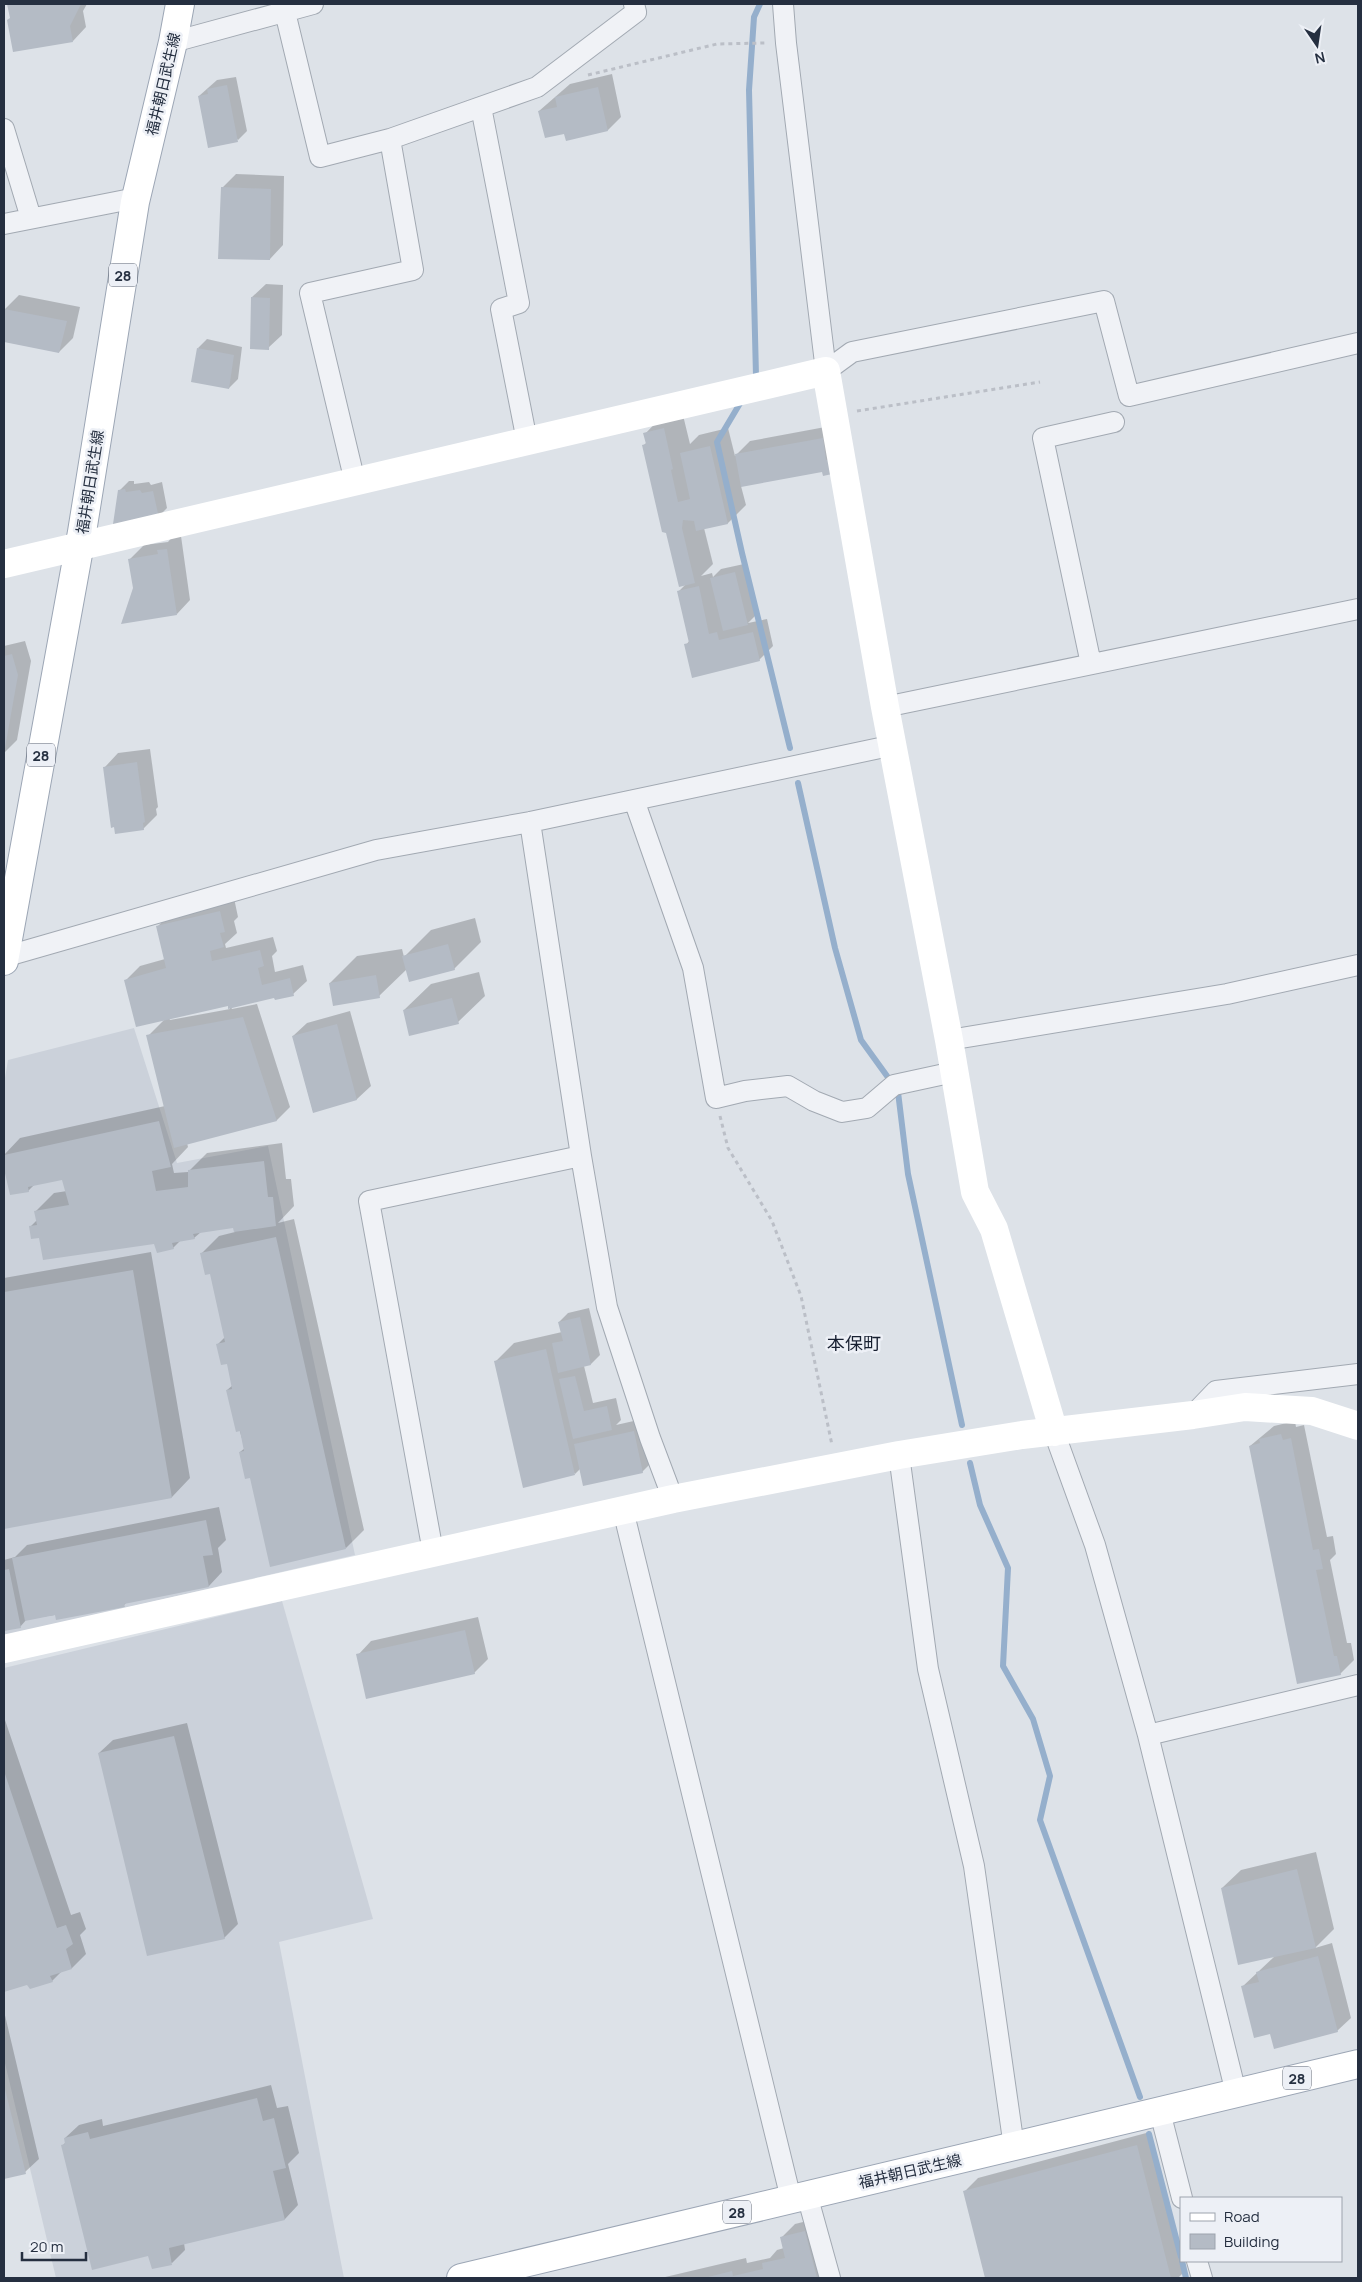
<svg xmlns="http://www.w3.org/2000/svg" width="1362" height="2282" viewBox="0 0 1362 2282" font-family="Manrope,'Noto Sans JP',sans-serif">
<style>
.built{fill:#cbd1da}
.shadow{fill:#0003;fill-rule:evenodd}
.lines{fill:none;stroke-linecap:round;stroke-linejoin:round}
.stream{stroke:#95afcc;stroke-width:6}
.building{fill:#b4bbc5}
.street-casing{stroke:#a2a9b2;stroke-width:22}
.primary-casing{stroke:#9ca6b5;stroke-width:30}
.path{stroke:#bbbfc7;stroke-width:3;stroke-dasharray:4 4;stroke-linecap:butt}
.street{stroke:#f0f2f6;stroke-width:20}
.secondary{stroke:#fff;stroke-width:28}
.primary{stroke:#fff;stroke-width:28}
.labels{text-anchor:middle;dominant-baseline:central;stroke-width:5;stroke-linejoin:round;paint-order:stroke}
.shield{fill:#edf0f6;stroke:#616977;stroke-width:1}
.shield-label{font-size:14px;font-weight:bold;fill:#252f40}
.street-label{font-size:15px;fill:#252f40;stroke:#edf0f6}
.quarter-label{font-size:18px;fill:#182031;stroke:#edf0f6}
</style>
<rect width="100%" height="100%" fill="#dde2e8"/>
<path class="built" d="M 134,1028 L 177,1163 L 268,1146 L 355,1555 L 4,1636 L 4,1084 L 8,1060 Z
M 282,1601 L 373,1919 L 279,1942 L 344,2278 L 56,2278 L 4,2059 L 4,1668 Z"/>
<path class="shadow" d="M 8,4 L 87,4 L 83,11 L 86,27 L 73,41 L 11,18 Z
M 612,74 L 621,117 L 608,130 L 565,133 L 539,111 L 570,84 Z
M 236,77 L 247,131 L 238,140 L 199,96 L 217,80 Z
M 236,174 L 284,176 L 283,245 L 270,259 L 222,188 Z
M 266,284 L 283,285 L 282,335 L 268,348 L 252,297 Z
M 19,295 L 80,307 L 73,338 L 59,352 L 4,340 L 5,309 Z
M 207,339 L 242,347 L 238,379 L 229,388 L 198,348 Z
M 682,411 L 690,444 L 699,435 L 728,428 L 735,456 L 750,441 L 836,425 L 840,447 L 823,471 L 741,486 L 746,505 L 728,523 L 704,528 L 713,564 L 701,576 L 712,573 L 713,577 L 721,569 L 744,564 L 756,615 L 748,623 L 767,619 L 773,646 L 759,660 L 686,645 L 690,640 L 679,591 L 686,584 L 667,532 L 643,446 L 647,442 L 645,434 L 663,415 Z
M 129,481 L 134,481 L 134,484 L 149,482 L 151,485 L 162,482 L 167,508 L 158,517 L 119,491 Z
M 181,536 L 190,600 L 177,614 L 134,588 L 130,559 L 144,545 L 168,542 L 172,537 Z
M 25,641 L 31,661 L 17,740 L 4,753 L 4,646 Z
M 150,749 L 158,807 L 156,809 L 157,815 L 143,829 L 105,767 L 118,753 Z
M 234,898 L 238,917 L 234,921 L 237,933 L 225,944 L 226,948 L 273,937 L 277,951 L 272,956 L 275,972 L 303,965 L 307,981 L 293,994 L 275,996 L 231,1007 L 232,1009 L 257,1004 L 290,1107 L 277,1120 L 187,1143 L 188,1147 L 172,1164 L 174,1173 L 188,1172 L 207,1153 L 282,1143 L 286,1179 L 291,1179 L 294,1206 L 278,1223 L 294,1219 L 364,1530 L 346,1548 L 251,1477 L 240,1452 L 245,1448 L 227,1390 L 233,1385 L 228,1363 L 218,1344 L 225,1337 L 211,1272 L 201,1254 L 219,1236 L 235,1232 L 234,1227 L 201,1232 L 194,1238 L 181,1240 L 173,1248 L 154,1243 L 40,1236 L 30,1227 L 37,1220 L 36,1211 L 54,1193 L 67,1191 L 63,1178 L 34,1185 L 28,1191 L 11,1194 L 4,1164 L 4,1155 L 20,1138 L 165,1106 L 148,1036 L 164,1020 L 126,980 L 140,966 L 165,959 L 157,927 L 171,913 ZM 228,1004 L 230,1009 L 170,1020 L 169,1018 Z
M 475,918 L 481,942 L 454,969 L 407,969 L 379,996 L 330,983 L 357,956 L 402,949 L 404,957 L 431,930 Z
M 479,972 L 485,996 L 458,1022 L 404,1010 L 431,984 Z
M 350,1011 L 371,1086 L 357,1099 L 313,1111 L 293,1036 L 307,1023 Z
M 151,1252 L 190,1478 L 172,1497 L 5,1527 L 4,1278 Z
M 589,1308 L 600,1355 L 591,1364 L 584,1366 L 593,1403 L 616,1398 L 621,1420 L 616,1425 L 647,1418 L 656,1458 L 642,1472 L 580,1469 L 575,1474 L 496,1361 L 514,1343 L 562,1332 L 559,1322 L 568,1313 Z
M 1295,1421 L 1296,1427 L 1304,1425 L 1327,1537 L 1333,1536 L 1336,1554 L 1330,1560 L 1347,1643 L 1351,1643 L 1354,1660 L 1340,1674 L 1250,1446 L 1274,1426 Z
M 219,1507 L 226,1540 L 218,1548 L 222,1572 L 209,1586 L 128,1601 L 124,1605 L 27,1619 L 20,1627 L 4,1630 L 4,1560 L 15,1557 L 27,1545 Z
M 478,1617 L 488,1659 L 474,1673 L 358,1655 L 371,1641 Z
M 4,1717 L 71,1915 L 80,1912 L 86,1929 L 80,1935 L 86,1954 L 72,1968 L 62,1971 L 52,1981 L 27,1983 L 4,1991 Z
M 187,1723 L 238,1924 L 224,1938 L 99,1753 L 113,1740 Z
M 1316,1852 L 1334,1929 L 1315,1948 L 1332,1943 L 1351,2018 L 1337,2031 L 1271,2032 L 1242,1987 L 1275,1956 L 1222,1888 L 1241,1870 Z
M 4,2011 L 39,2159 L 25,2172 L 4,2178 Z
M 271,2085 L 277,2108 L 288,2106 L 299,2153 L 288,2164 L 298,2205 L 285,2219 L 184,2243 L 185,2250 L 172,2263 L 149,2254 L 63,2145 L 66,2142 L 65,2138 L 79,2125 L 102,2119 L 103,2126 Z
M 1150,2132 L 1181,2252 L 1181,2261 L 1183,2261 L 1186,2270 L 1178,2278 L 987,2278 L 964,2192 L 978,2178 Z
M 819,2218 L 833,2278 L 661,2278 L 746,2258 L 747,2263 L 770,2258 L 777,2250 L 784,2248 L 781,2238 L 795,2224 Z"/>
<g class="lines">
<path class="stream" d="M 754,380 L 756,376 L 749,90 L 754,17 L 760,4
M 742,400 L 717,442 L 742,553 L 790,748
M 798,783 L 835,948 L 861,1040 L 887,1076
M 898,1092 L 908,1174 L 962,1425
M 970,1463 L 980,1505 L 1008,1568 L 1003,1666 L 1033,1719 L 1050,1776 L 1040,1820 L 1140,2097
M 1149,2134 L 1181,2257
M 1182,2261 L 1186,2278"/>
</g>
<path class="building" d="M 7,4 L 81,4 L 70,26 L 73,42 L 13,52 L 7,20 L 10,18 Z
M 227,85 L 238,142 L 208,148 L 198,96 L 208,94 L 207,89 Z
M 598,87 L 608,131 L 566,141 L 564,134 L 545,138 L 538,111 L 557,107 L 555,97 Z
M 221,187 L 271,189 L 270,260 L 218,259 Z
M 251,297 L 270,298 L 269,350 L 250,349 Z
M 4,309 L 67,321 L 59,353 L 4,342 Z
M 197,348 L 234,355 L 229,389 L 191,382 Z
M 664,428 L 673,469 L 671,470 L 678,502 L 690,499 L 680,453 L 710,446 L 728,524 L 696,531 L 694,521 L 683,520 L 682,528 L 695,583 L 679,587 L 666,533 L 662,532 L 642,445 L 646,444 L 643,433 Z
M 823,438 L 826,460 L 829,459 L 832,474 L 823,476 L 822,472 L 741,487 L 735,454 Z
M 125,489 L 126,492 L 140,490 L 142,493 L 153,491 L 159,518 L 112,531 L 118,490 Z
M 167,549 L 177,615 L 121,624 L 133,588 L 128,559 L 158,554 L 157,550 Z
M 735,572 L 748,625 L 723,631 L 710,578 Z
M 699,586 L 709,634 L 717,632 L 719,640 L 753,632 L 760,661 L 692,678 L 684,644 L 689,643 L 677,591 Z
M 12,654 L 18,675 L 5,748 L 4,656 Z
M 137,762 L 145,822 L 143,823 L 144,830 L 115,834 L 114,827 L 111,828 L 103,767 Z
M 220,911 L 225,932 L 220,933 L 224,947 L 210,951 L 212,961 L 260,950 L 264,966 L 258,968 L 262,985 L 290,978 L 294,996 L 275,1000 L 274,998 L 228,1009 L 228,1006 L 136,1027 L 124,980 L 166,968 L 156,926 Z
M 448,944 L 455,970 L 409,982 L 402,956 Z
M 376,975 L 380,998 L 333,1006 L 329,983 Z
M 452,998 L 459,1024 L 409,1036 L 403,1010 Z
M 243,1017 L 277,1121 L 174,1148 L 146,1035 Z
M 337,1024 L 357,1100 L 313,1113 L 292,1036 Z
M 159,1121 L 171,1167 L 152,1171 L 156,1191 L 188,1187 L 188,1170 L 264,1161 L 268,1197 L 273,1197 L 276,1226 L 234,1232 L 233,1228 L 193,1234 L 195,1239 L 172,1243 L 174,1249 L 157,1253 L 154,1244 L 43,1260 L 39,1238 L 31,1239 L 29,1226 L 37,1225 L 34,1211 L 69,1205 L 62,1180 L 28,1187 L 29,1192 L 10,1195 L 4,1169 L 4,1155 Z
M 276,1237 L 346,1549 L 270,1567 L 250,1478 L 245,1479 L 239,1452 L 244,1451 L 240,1431 L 236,1432 L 226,1390 L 232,1389 L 227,1364 L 221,1365 L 216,1344 L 225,1342 L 210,1274 L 205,1275 L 200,1253 Z
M 133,1270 L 172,1498 L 4,1529 L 4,1292 Z
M 580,1317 L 591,1365 L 558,1373 L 552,1343 L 563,1341 L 558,1322 Z
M 546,1349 L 575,1475 L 523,1488 L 494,1361 Z
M 575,1376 L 584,1411 L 607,1406 L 612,1430 L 573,1439 L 559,1379 Z
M 634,1431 L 643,1473 L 583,1486 L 574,1444 Z
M 1281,1434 L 1283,1440 L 1291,1438 L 1313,1550 L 1319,1549 L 1323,1569 L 1316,1570 L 1334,1656 L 1337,1656 L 1341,1675 L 1297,1684 L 1249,1446 L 1260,1443 L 1259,1439 Z
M 206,1520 L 213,1555 L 203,1556 L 209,1587 L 124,1604 L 125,1607 L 56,1620 L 55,1615 L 25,1621 L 12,1558 Z
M 9,1569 L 21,1628 L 4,1631 L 4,1570 Z
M 465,1630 L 475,1674 L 366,1699 L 356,1654 Z
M 174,1736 L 225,1939 L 147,1956 L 98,1753 Z
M 4,1771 L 57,1928 L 66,1925 L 73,1944 L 66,1949 L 72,1969 L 50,1976 L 53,1982 L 30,1989 L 27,1985 L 4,1992 Z
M 1297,1869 L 1316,1948 L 1238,1965 L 1221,1888 Z
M 1318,1956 L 1338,2032 L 1274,2049 L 1270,2034 L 1254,2038 L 1241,1986 L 1259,1982 L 1256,1972 Z
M 4,2085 L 26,2174 L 4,2179 Z
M 257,2098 L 263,2121 L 274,2118 L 286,2168 L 273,2171 L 285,2220 L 169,2248 L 172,2265 L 152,2269 L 148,2256 L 92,2270 L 61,2145 L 65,2144 L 64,2138 L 88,2132 L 90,2139 Z
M 1137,2145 L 1171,2278 L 985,2278 L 963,2191 Z
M 805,2231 L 817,2278 L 704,2278 L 732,2271 L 733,2276 L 763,2269 L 762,2263 L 785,2258 L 780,2237 Z"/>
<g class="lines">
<g class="street-casing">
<path id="street" d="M 783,4 L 786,43 L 826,371
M 285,12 L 320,157 L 390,139 L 537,87 L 636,12 L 634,4
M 173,42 L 313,4
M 481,107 L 519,303 L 501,309 L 527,441
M 4,129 L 31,218
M 4,224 L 136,198
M 826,371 L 852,352 L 1104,301 L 1129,396 L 1358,343
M 355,482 L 310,293 L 413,270 L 390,139
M 1091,664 L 1043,438 L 1114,422
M 885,707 L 1358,609
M 634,800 L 693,968 L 716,1098 L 745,1091 L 788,1086 L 814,1101 L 842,1112 L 867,1108 L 894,1085 L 954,1072
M 530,822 L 581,1156 L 607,1307 L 650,1438 L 673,1499
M 4,957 L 376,850 L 530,822 L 894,745
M 949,1040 L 1227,994 L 1358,965
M 1193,1415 L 1216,1391 L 1358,1374
M 1054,1432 L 1095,1545 L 1148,1735 L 1236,2093
M 899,1455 L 928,1669 L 974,1866 L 1014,2147
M 623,1510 L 791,2199
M 433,1552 L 369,1201 L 581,1156
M 1148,1735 L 1358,1685
M 1160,2112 L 1182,2198
M 807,2195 L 830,2278
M 1197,2261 L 1202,2278"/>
</g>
<g class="primary-casing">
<path id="primary" d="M 4,961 L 82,532 L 135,202 L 173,42 L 180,4
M 461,2278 L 1358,2064"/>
</g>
<path class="path" d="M 588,75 L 717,44 L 765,43
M 857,411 L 1040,382
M 720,1116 L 728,1148 L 772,1221 L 801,1296 L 832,1445"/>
<use href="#street" class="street"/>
<path class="secondary" d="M 4,564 L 826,371 L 885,707 L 949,1040 L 975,1192 L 994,1229 L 1054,1432
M 4,1649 L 673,1499 L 899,1455 L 1022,1435 L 1193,1415 L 1245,1407 L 1312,1411 L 1358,1426"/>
<use href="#primary" class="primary"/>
</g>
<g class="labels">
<g class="shield">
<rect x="109" y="263.5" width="28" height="23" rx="4"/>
<rect x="27" y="743.5" width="28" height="23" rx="4"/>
<rect x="1283" y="2066.5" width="28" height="23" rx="4"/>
<rect x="723" y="2200.5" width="28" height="23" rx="4"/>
</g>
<g class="shield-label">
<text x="123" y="275">28</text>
<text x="41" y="755">28</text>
<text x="1297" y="2078">28</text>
<text x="737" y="2212">28</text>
</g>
<g class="street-label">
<text transform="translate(163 84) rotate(-77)">福井朝日武生線</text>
<text transform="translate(90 482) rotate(-81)">福井朝日武生線</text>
<text transform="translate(910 2171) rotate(-13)">福井朝日武生線</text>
</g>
<g class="quarter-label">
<text x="854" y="1343">本保町</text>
</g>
</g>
<rect width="1362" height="2282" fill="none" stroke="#252f40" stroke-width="10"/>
<rect x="1180" y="2197" width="162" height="65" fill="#edf0f6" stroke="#9da3ad"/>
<rect x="1190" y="2213" width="25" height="8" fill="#ffffff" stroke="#9da3ad"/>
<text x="1224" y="2222" font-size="15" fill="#252f40">Road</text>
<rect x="1190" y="2234" width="25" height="15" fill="#b4bbc5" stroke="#9da3ad"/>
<text x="1224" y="2247" font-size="15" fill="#252f40">Building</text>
<g transform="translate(1317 45) rotate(167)" stroke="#edf0f6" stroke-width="4" paint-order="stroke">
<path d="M0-4L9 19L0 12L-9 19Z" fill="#252f40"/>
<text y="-8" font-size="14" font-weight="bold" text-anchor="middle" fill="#252f40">N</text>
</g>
<path d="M22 2252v8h64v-8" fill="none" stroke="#252f40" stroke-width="2.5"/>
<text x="30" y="2252" font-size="15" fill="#252f40" stroke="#edf0f6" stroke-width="4" paint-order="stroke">20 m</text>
</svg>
